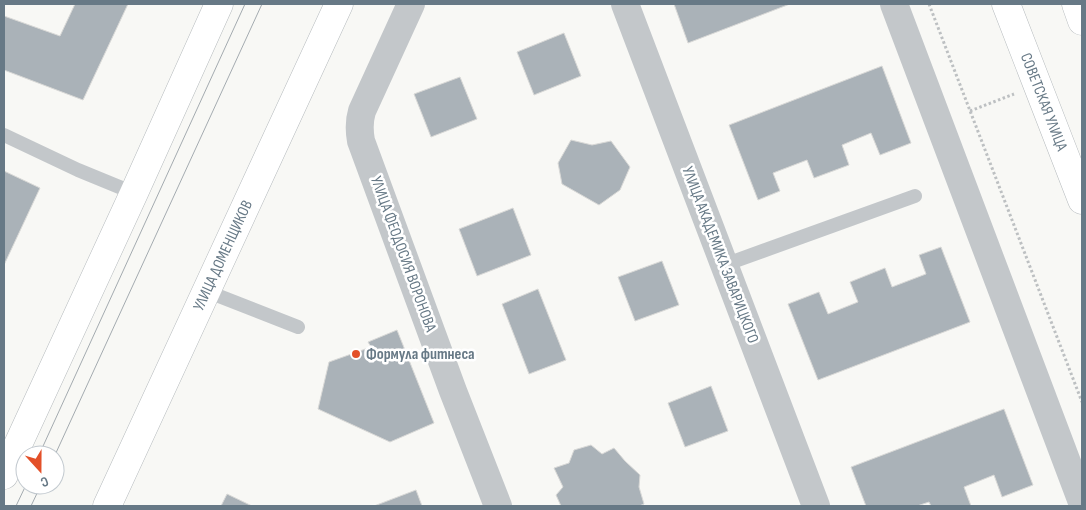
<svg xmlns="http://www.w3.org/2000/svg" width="1086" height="510" viewBox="0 0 1086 510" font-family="'Sofia Sans Condensed',sans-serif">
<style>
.building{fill:#aab2b8;stroke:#d9d9d7}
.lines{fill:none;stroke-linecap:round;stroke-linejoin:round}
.primary-casing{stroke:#b6bbbe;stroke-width:29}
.path{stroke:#bdc0c2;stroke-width:3;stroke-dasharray:2.5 2.5;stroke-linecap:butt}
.lane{stroke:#c3c7ca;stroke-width:14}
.street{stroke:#c3c7ca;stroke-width:28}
.primary{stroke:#fff;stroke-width:28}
.tram{stroke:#a4abb0;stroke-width:1}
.poi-dot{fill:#e35029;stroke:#fff;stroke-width:2}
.labels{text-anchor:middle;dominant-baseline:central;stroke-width:5;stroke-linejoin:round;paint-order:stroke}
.street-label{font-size:16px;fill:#677986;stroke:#fff}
.poi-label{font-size:16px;font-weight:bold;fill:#677986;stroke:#fff;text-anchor:start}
</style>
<rect width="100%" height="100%" fill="#f8f8f5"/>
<path class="building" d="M 75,4 L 128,4 L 83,100 L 4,70 L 4,16 L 60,36 Z
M 674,4 L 790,4 L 688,43 Z
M 564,33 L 581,76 L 534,95 L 517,52 Z
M 882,66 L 911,143 L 880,155 L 871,133 L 842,145 L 849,165 L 814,178 L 807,160 L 773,173 L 780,191 L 758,200 L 729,125 Z
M 460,77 L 477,119 L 431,137 L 414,94 Z
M 571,140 L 592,145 L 611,141 L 630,167 L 620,190 L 599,205 L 562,184 L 558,163 Z
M 4,171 L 40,188 L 4,265 Z
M 513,208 L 531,255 L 477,276 L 459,229 Z
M 941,247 L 970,322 L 818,380 L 788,304 L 819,292 L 828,314 L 858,302 L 850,282 L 885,268 L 892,287 L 926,274 L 919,255 Z
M 662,261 L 679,305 L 635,321 L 618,277 Z
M 538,289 L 566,360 L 529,374 L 502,304 Z
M 397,330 L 434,423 L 390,442 L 318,409 L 329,362 L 371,347 L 368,342 Z
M 711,386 L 728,431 L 685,447 L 668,403 Z
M 1004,409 L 1033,485 L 1002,497 L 994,475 L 964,487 L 971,506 L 931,506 L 929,502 L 917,506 L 866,506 L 851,467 Z
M 591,445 L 602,454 L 614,448 L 625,461 L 640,475 L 639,487 L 644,504 L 639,506 L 561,506 L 556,495 L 563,487 L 554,468 L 569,463 L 574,450 Z
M 416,490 L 422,506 L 374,506 Z
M 227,494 L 252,506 L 221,506 Z"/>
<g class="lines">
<g class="primary-casing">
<g id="primary">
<path id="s1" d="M 1006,4 L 1082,200"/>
<path d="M 1076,4 L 1082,21"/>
<path d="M 4,475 L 134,193 L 219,4"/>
<path id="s2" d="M 107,506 L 339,4"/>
</g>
</g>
<path class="path" d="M 929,4 L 1082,402
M 970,111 L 1014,94"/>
<path class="lane" d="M 4,135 L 78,170 L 134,193
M 724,265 L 915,196
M 206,291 L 298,327"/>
<path class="street" d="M 411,4 L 362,111 C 359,121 359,130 361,141 L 453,391 L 498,506
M 625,4 L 816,506
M 894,4 L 1082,502"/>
<use href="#primary" class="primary"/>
<path class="tram" d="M 39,455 L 245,4
M 55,455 L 262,4
M 16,506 L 26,485
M 31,506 L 41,485"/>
</g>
<circle class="poi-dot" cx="356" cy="354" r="5"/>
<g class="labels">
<g class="street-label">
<text stroke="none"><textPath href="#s1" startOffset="105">СОВЕТСКАЯ УЛИЦА</textPath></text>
<text transform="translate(403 254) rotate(70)">УЛИЦА ФЕОДОСИЯ ВОРОНОВА</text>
<text stroke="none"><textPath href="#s2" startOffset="276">УЛИЦА ДОМЕНЩИКОВ</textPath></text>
<text transform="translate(720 255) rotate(69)">УЛИЦА АКАДЕМИКА ЗАВАРИЦКОГО</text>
</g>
<g class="poi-label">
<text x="366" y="354">Формула фитнеса</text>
</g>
</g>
<rect width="1086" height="510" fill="none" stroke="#677986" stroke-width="10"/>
<g transform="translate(40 470) rotate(159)"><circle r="24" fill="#ffffff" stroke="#c2c9cf"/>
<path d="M0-4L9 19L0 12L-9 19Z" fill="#e35029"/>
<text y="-8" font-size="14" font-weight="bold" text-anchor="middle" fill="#677986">С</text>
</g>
</svg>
